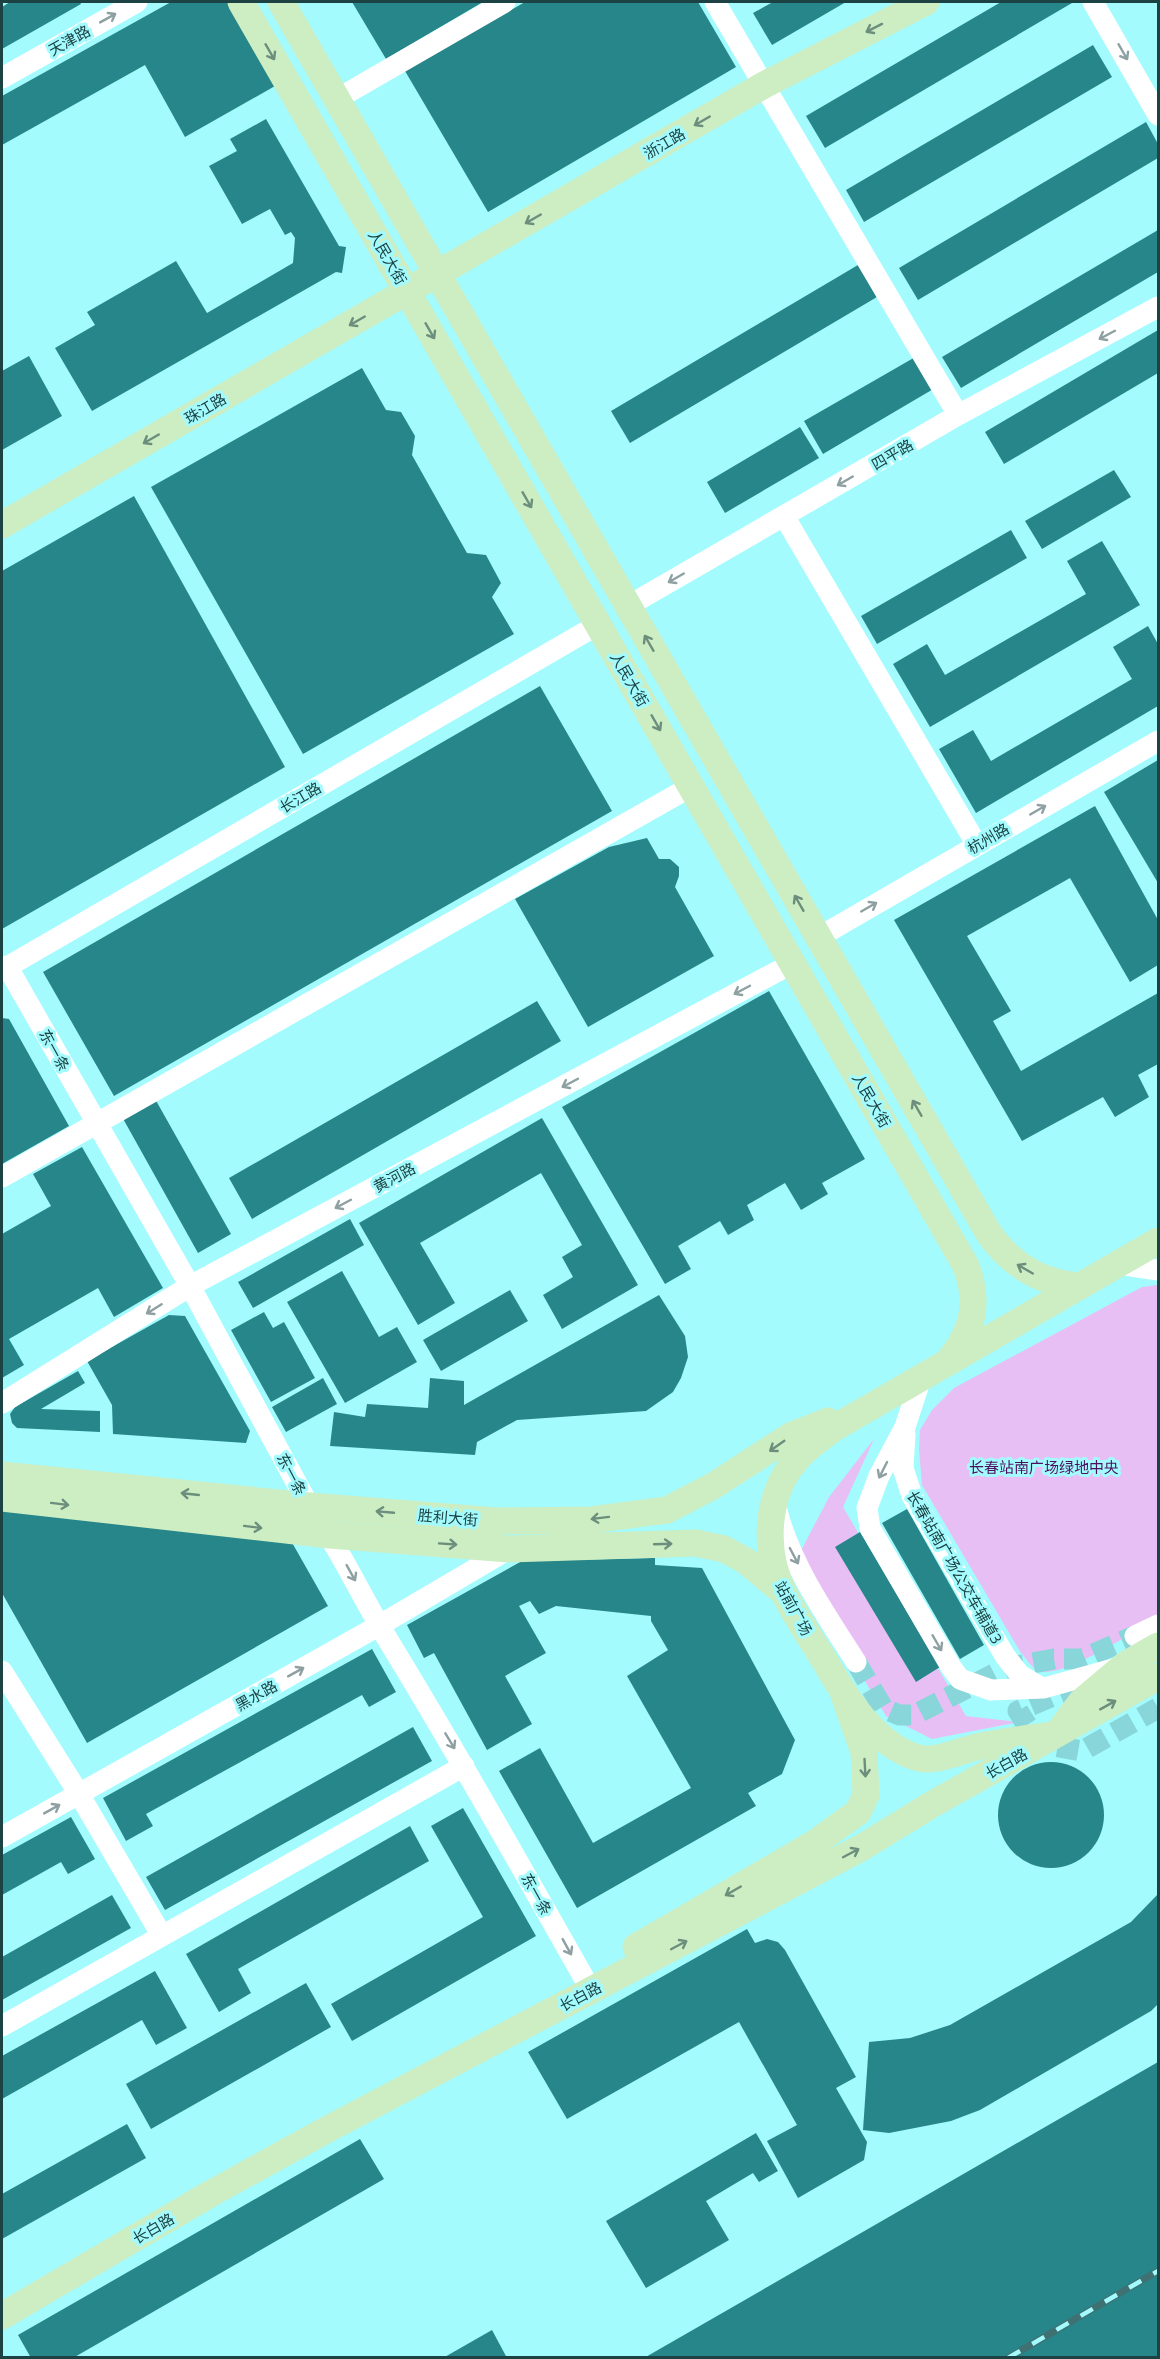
<svg xmlns="http://www.w3.org/2000/svg" width="1160" height="2359" viewBox="0 0 1160 2359" font-family="'Open Sans','Noto Sans SC',sans-serif">
<style>
.green{fill:#e8bff4}
.building{fill:#268689}
.lines{fill:none;stroke-linecap:round;stroke-linejoin:round}
.minor-tunnel{stroke:#88d6d9;stroke-width:21;stroke-dasharray:21 10;stroke-linecap:butt}
.minor{stroke:#fff;stroke-width:21}
.major{stroke:#cdedc3;stroke-width:27}
.rail-casing{stroke:#3f7173;stroke-width:7}
.rail{stroke:#a3fbfe;stroke-width:4.5;stroke-dasharray:14;stroke-linecap:butt}
.oneway{stroke:#8ea0a1}
.oneway2{stroke:#6c8f7d}
.labels{text-anchor:middle;dominant-baseline:central;stroke-width:6;stroke-linejoin:round;paint-order:stroke}
.street-label{font-size:15px;fill:#1c4243;stroke:#a3fbfe}
.park-label{font-size:15px;fill:#4e0e5e;stroke:#a3fbfe}
</style>
<rect width="100%" height="100%" fill="#a3fbfe"/>
<path class="green" d="M 1158,1285 L 1158,1618 C 1135,1630 1060,1682 1037,1670 C 1031,1667 1026,1658 1021,1653 L 922,1485 L 919,1449 L 920,1430 L 932,1410 L 954,1388 L 1142,1287 Z
M 874,1439 L 843,1507 L 966,1716 L 1019,1722 L 932,1739 L 886,1716 L 816,1600 L 793,1566 L 829,1497 Z"/>
<path class="building" d="M 10,2 L 80,2 L 81,4 L 2,49 L 2,7 Z
M 171,2 L 228,2 L 275,86 L 185,137 L 145,65 L 2,145 L 2,96 Z
M 352,2 L 483,2 L 386,59 Z
M 525,2 L 698,2 L 736,67 L 488,212 L 405,71 Z
M 773,2 L 846,2 L 772,45 L 753,13 Z
M 1001,2 L 1072,3 L 825,148 L 806,116 Z
M 1093,45 L 1112,77 L 864,222 L 846,190 Z
M 266,119 L 339,246 L 346,247 L 342,273 L 336,272 L 92,411 L 55,348 L 95,325 L 87,312 L 176,261 L 207,313 L 293,263 L 295,238 L 291,232 L 285,235 L 270,209 L 242,224 L 209,166 L 237,151 L 230,139 Z
M 1146,122 L 1158,144 L 1158,158 L 918,300 L 899,268 Z
M 1158,230 L 1158,272 L 961,388 L 942,357 Z
M 858,265 L 877,297 L 630,443 L 611,411 Z
M 1158,330 L 1158,373 L 1004,464 L 985,432 Z
M 29,356 L 62,416 L 2,450 L 2,371 Z
M 917,356 L 935,388 L 823,454 L 804,421 Z
M 362,368 L 386,410 L 401,412 L 415,436 L 412,455 L 467,553 L 486,555 L 501,583 L 492,597 L 514,634 L 303,754 L 151,487 Z
M 800,427 L 819,458 L 725,513 L 707,482 Z
M 1114,470 L 1131,497 L 1042,549 L 1025,521 Z
M 134,496 L 285,767 L 2,929 L 2,571 Z
M 1011,530 L 1027,558 L 877,644 L 861,616 Z
M 1102,541 L 1140,605 L 930,727 L 893,664 L 927,644 L 945,675 L 1086,594 L 1067,561 Z
M 1148,626 L 1158,644 L 1158,706 L 976,813 L 939,749 L 973,730 L 991,761 L 1132,679 L 1113,647 Z
M 540,686 L 612,811 L 114,1096 L 43,972 Z
M 1158,760 L 1158,883 L 1104,792 Z
M 1095,806 L 1158,920 L 1158,965 L 1130,982 L 1070,878 L 967,936 L 1011,1011 L 993,1021 L 1021,1071 L 1158,993 L 1158,1064 L 1138,1075 L 1149,1097 L 1115,1117 L 1103,1097 L 1022,1141 L 894,920 Z
M 647,838 L 659,859 L 670,859 L 679,867 L 679,876 L 675,887 L 714,956 L 588,1027 L 515,899 L 609,847 Z
M 769,991 L 865,1159 L 822,1183 L 828,1194 L 801,1210 L 785,1183 L 747,1205 L 754,1220 L 728,1235 L 720,1221 L 678,1246 L 691,1269 L 665,1284 L 562,1107 Z
M 537,1001 L 561,1041 L 252,1219 L 229,1178 Z
M 2,1018 L 9,1019 L 69,1126 L 2,1164 Z
M 154,1097 L 231,1234 L 198,1253 L 121,1115 Z
M 542,1118 L 638,1285 L 562,1329 L 543,1295 L 573,1277 L 562,1257 L 582,1245 L 541,1173 L 420,1243 L 455,1303 L 418,1325 L 359,1223 Z
M 82,1147 L 163,1288 L 114,1317 L 98,1288 L 9,1339 L 24,1365 L 2,1378 L 2,1234 L 51,1206 L 33,1174 Z
M 350,1219 L 364,1245 L 253,1308 L 238,1282 Z
M 342,1271 L 379,1337 L 397,1327 L 417,1362 L 345,1403 L 287,1302 Z
M 510,1290 L 528,1321 L 441,1371 L 423,1340 Z
M 659,1295 L 685,1336 L 688,1357 L 681,1378 L 673,1392 L 646,1411 L 517,1420 L 477,1442 L 475,1455 L 330,1446 L 334,1412 L 365,1417 L 367,1404 L 428,1408 L 430,1378 L 464,1381 L 464,1405 Z
M 264,1312 L 273,1328 L 284,1322 L 315,1378 L 271,1402 L 231,1330 Z
M 169,1315 L 185,1316 L 250,1431 L 246,1443 L 113,1434 L 112,1405 L 87,1361 Z
M 78,1371 L 85,1383 L 41,1409 L 100,1411 L 100,1432 L 17,1428 L 12,1423 L 10,1414 L 15,1407 Z
M 323,1378 L 337,1404 L 286,1432 L 272,1407 Z
M 2,1508 L 290,1539 L 328,1606 L 87,1743 L 2,1593 Z
M 907,1509 L 984,1645 L 960,1659 L 882,1523 Z
M 860,1532 L 940,1667 L 916,1682 L 835,1547 Z
M 655,1558 L 655,1565 L 702,1568 L 795,1740 L 782,1774 L 748,1793 L 756,1806 L 577,1908 L 499,1771 L 540,1748 L 593,1843 L 691,1788 L 627,1676 L 668,1650 L 651,1621 L 651,1616 L 556,1606 L 539,1614 L 530,1601 L 519,1606 L 546,1653 L 505,1676 L 532,1724 L 487,1750 L 434,1653 L 424,1658 L 407,1625 L 522,1561 Z
M 372,1649 L 396,1692 L 369,1707 L 362,1695 L 146,1814 L 153,1826 L 126,1841 L 103,1798 Z
M 413,1727 L 432,1761 L 165,1910 L 146,1877 Z
M998 1815a53 53 0 1 1 106 0a53 53 0 1 1-106 0Z
M 463,1808 L 536,1936 L 352,2041 L 331,2004 L 483,1917 L 431,1826 Z
M 71,1817 L 95,1859 L 68,1874 L 61,1862 L 2,1895 L 2,1855 Z
M 410,1826 L 429,1861 L 238,1969 L 251,1993 L 219,2012 L 186,1954 Z
M 1158,1894 L 1158,2004 L 1151,2011 L 980,2110 L 951,2121 L 889,2133 L 863,2130 L 869,2042 L 910,2038 L 950,2025 L 1131,1922 Z
M 112,1895 L 131,1928 L 2,2000 L 2,1957 Z
M 747,1929 L 755,1943 L 767,1939 L 778,1942 L 785,1950 L 856,2077 L 836,2088 L 867,2142 L 864,2160 L 798,2198 L 767,2141 L 797,2125 L 739,2022 L 567,2119 L 528,2052 Z
M 155,1971 L 187,2028 L 156,2045 L 142,2020 L 2,2099 L 2,2056 Z
M 306,1983 L 331,2027 L 151,2129 L 126,2084 Z
M 1158,2062 L 1158,2358 L 644,2358 Z
M 127,2124 L 146,2158 L 2,2239 L 2,2194 Z
M 756,2133 L 778,2171 L 759,2182 L 753,2173 L 706,2201 L 729,2240 L 646,2288 L 606,2221 Z
M 360,2139 L 384,2179 L 73,2358 L 31,2358 L 18,2335 Z
M 492,2330 L 507,2358 L 443,2358 Z"/>
<g class="lines">
<path class="minor-tunnel" d="M 856,1662 L 883,1708 L 899,1715 L 914,1715 L 1006,1668 L 1054,1659 L 1082,1659 L 1135,1636
M 1079,1685 L 1018,1711 L 1038,1743 L 1082,1751 L 1158,1708"/>
<path class="minor" d="M 715,2 L 958,415
M 1093,2 L 1158,115
M 2,78 L 137,2
M 337,99 L 505,2
M 784,516 L 977,845
M 628,606 L 958,415 L 1158,307
M 819,937 L 1158,741
M 7,966 L 190,1286 L 309,1506 C 339,1547 359,1592 385,1635 C 454,1748 519,1863 584,1978
M 2,970 L 599,624
M 2,1177 L 692,786
M 1118,1264 L 1158,1270
M 921,1378 L 905,1427 L 879,1476 L 867,1508 L 870,1528 L 951,1667 L 960,1679 L 991,1690 L 1044,1688 L 1120,1667
M 2,1403 L 190,1286 L 793,963
M 905,1434 L 903,1468 L 912,1496 L 1005,1656 L 1020,1675 L 1042,1688
M 777,1511 C 791,1565 826,1615 856,1662
M 1135,1636 L 1158,1625
M 2,1671 L 79,1794 L 162,1936
M 2,1837 L 380,1625 L 509,1549
M 2,2026 L 464,1766"/>
<path class="major" d="M 241,2 L 966,1266 C 980,1304 973,1331 948,1362
M 281,2 L 988,1232 C 1010,1264 1040,1283 1079,1286
M 2,525 L 764,85 L 926,2
M 1158,1241 L 834,1428 C 821,1438 807,1447 796,1460 C 765,1496 763,1552 784,1593 C 796,1617 812,1640 826,1663 C 846,1698 874,1743 915,1757 C 936,1764 960,1750 981,1746 C 1006,1741 1032,1738 1057,1734 L 1081,1702 L 1125,1665 L 1158,1646
M 2,1475 L 309,1506 L 497,1521 L 591,1520 L 667,1510 L 713,1486 L 792,1435 L 828,1421
M 2,1498 L 330,1535 L 509,1549 L 696,1543 L 724,1549 L 746,1561 L 783,1592
M 636,1947 L 815,1843 L 858,1812 L 866,1795 L 864,1752 L 843,1692
M 2,2316 L 210,2194 L 328,2129 L 861,1848 L 931,1805 L 1158,1677"/>
<g class="rail-casing">
<path id="rail" d="M 1008,2358 L 1158,2271"/>
</g>
<use href="#rail" class="rail"/>
</g>
<defs><path id="oneway-shaft" d="M-6 0H5M1.5-3L5.5 0L1.5 3" fill="none" stroke-width="1.6" stroke-linecap="round" stroke-linejoin="round" transform="scale(1.5)"/></defs>
<g class="oneway">
<use href="#oneway-shaft" transform="translate(108 18) rotate(-29)"/>
<use href="#oneway-shaft" transform="translate(1123 52) rotate(60)"/>
<use href="#oneway-shaft" transform="translate(1107 335) rotate(152)"/>
<use href="#oneway-shaft" transform="translate(845 481) rotate(150)"/>
<use href="#oneway-shaft" transform="translate(676 578) rotate(150)"/>
<use href="#oneway-shaft" transform="translate(1038 810) rotate(-30)"/>
<use href="#oneway-shaft" transform="translate(869 907) rotate(-30)"/>
<use href="#oneway-shaft" transform="translate(742 990) rotate(152)"/>
<use href="#oneway-shaft" transform="translate(570 1083) rotate(152)"/>
<use href="#oneway-shaft" transform="translate(343 1204) rotate(152)"/>
<use href="#oneway-shaft" transform="translate(154 1309) rotate(148)"/>
<use href="#oneway-shaft" transform="translate(883 1470) rotate(117)"/>
<use href="#oneway-shaft" transform="translate(794 1556) rotate(62)"/>
<use href="#oneway-shaft" transform="translate(351 1573) rotate(61)"/>
<use href="#oneway-shaft" transform="translate(937 1643) rotate(60)"/>
<use href="#oneway-shaft" transform="translate(296 1672) rotate(-29)"/>
<use href="#oneway-shaft" transform="translate(450 1741) rotate(59)"/>
<use href="#oneway-shaft" transform="translate(52 1809) rotate(-29)"/>
<use href="#oneway-shaft" transform="translate(567 1947) rotate(61)"/>
</g>
<g class="oneway2">
<use href="#oneway-shaft" transform="translate(874 28) rotate(153)"/>
<use href="#oneway-shaft" transform="translate(270 52) rotate(60)"/>
<use href="#oneway-shaft" transform="translate(702 121) rotate(150)"/>
<use href="#oneway-shaft" transform="translate(533 219) rotate(150)"/>
<use href="#oneway-shaft" transform="translate(357 321) rotate(150)"/>
<use href="#oneway-shaft" transform="translate(430 331) rotate(60)"/>
<use href="#oneway-shaft" transform="translate(151 439) rotate(150)"/>
<use href="#oneway-shaft" transform="translate(527 500) rotate(60)"/>
<use href="#oneway-shaft" transform="translate(649 643) rotate(-120)"/>
<use href="#oneway-shaft" transform="translate(656 723) rotate(60)"/>
<use href="#oneway-shaft" transform="translate(799 903) rotate(-120)"/>
<use href="#oneway-shaft" transform="translate(917 1108) rotate(-120)"/>
<use href="#oneway-shaft" transform="translate(1025 1269) rotate(-150)"/>
<use href="#oneway-shaft" transform="translate(777 1446) rotate(145)"/>
<use href="#oneway-shaft" transform="translate(190 1494) rotate(-174)"/>
<use href="#oneway-shaft" transform="translate(60 1504) rotate(7)"/>
<use href="#oneway-shaft" transform="translate(385 1512) rotate(-175)"/>
<use href="#oneway-shaft" transform="translate(600 1518) rotate(173)"/>
<use href="#oneway-shaft" transform="translate(253 1527) rotate(7)"/>
<use href="#oneway-shaft" transform="translate(448 1544) rotate(4)"/>
<use href="#oneway-shaft" transform="translate(663 1544) rotate(-2)"/>
<use href="#oneway-shaft" transform="translate(1108 1705) rotate(-29)"/>
<use href="#oneway-shaft" transform="translate(865 1768) rotate(87)"/>
<use href="#oneway-shaft" transform="translate(851 1853) rotate(-28)"/>
<use href="#oneway-shaft" transform="translate(733 1891) rotate(150)"/>
<use href="#oneway-shaft" transform="translate(679 1945) rotate(-28)"/>
</g>
<g class="labels">
<g class="street-label">
<text transform="translate(69 40) rotate(-29)">天津路</text>
<text transform="translate(664 143) rotate(-30)">浙江路</text>
<text transform="translate(388 257) rotate(60)">人民大街</text>
<text transform="translate(205 408) rotate(-30)">珠江路</text>
<text transform="translate(892 454) rotate(-30)">四平路</text>
<text transform="translate(630 679) rotate(60)">人民大街</text>
<text transform="translate(300 797) rotate(-30)">长江路</text>
<text transform="translate(988 838) rotate(-30)">杭州路</text>
<text transform="translate(55 1050) rotate(61)">东一条</text>
<text transform="translate(872 1100) rotate(60)">人民大街</text>
<text transform="translate(394 1177) rotate(-28)">黄河路</text>
<text transform="translate(292 1474) rotate(62)">东一条</text>
<text transform="translate(448 1517) rotate(5)">胜利大街</text>
<text transform="translate(955 1567) rotate(60)">长春站南广场公交车辅道3</text>
<text transform="translate(794 1608) rotate(61)">站前广场</text>
<text transform="translate(256 1695) rotate(-29)">黑水路</text>
<text transform="translate(1006 1763) rotate(-29)">长白路</text>
<text transform="translate(537 1894) rotate(61)">东一条</text>
<text transform="translate(580 1996) rotate(-28)">长白路</text>
<text transform="translate(153 2228) rotate(-30)">长白路</text>
</g>
<g class="park-label">
<text x="1044" y="1467">长春站南广场绿地中央</text>
</g>
</g>
<rect width="1160" height="2359" fill="none" stroke="#1c4243" stroke-width="6"/>
</svg>
